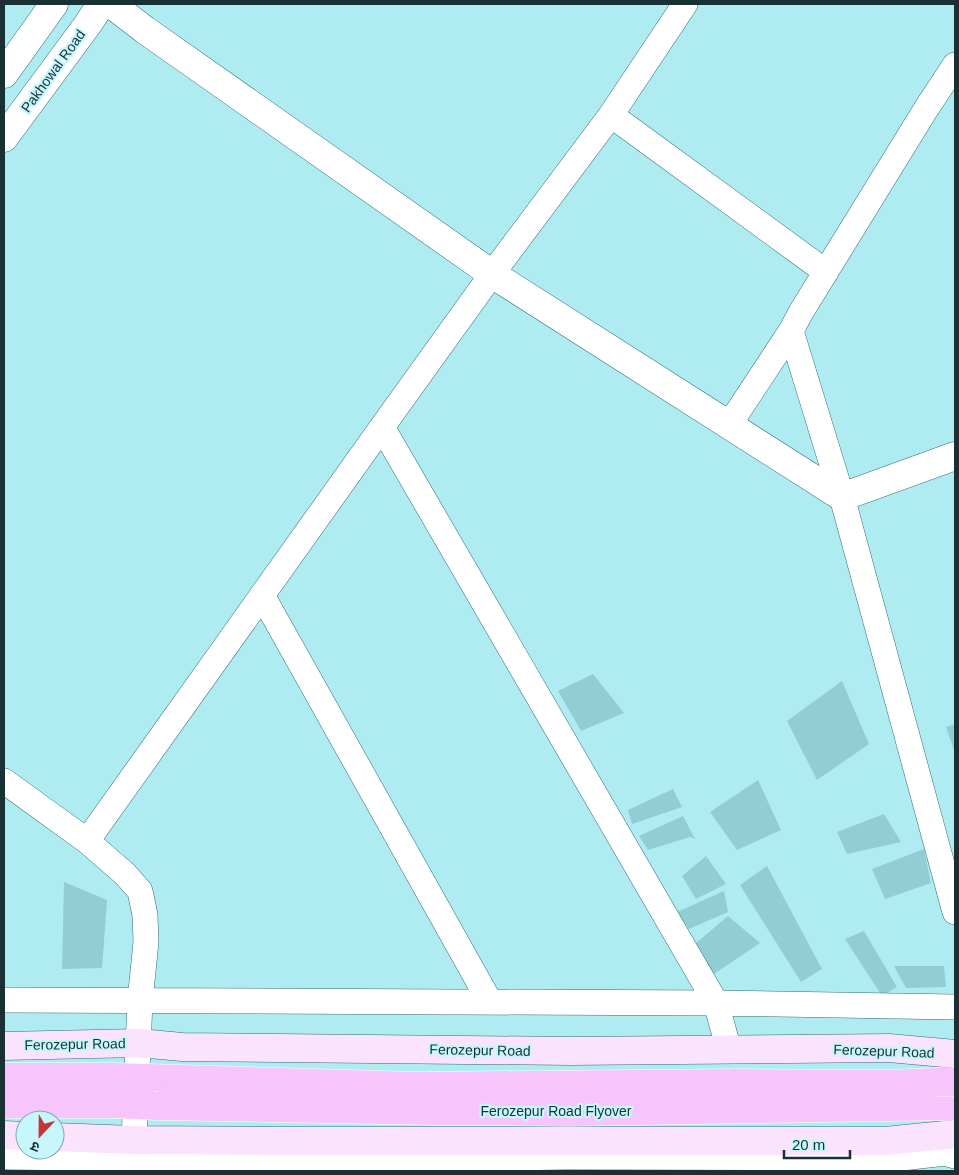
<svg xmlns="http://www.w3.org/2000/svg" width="959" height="1175" viewBox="0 0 959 1175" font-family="Helvetica,'Noto Sans Devanagari',sans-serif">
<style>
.building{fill:#92cdd3}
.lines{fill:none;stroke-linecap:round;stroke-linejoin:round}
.minor-casing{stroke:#336d73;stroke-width:26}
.tertiary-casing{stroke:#336d73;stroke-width:29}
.secondary-casing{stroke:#336d73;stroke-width:29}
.primary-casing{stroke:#fff;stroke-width:29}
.minor{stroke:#fff;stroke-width:25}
.tertiary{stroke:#fff;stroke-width:28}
.secondary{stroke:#fbe2fd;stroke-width:28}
.primary{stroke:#f7c5fb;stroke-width:28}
.primary-bridge-casing{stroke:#fff;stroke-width:29;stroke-linecap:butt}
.primary-bridge{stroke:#f7c5fb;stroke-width:28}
.labels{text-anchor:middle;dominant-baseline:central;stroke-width:4.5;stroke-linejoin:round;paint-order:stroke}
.street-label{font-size:14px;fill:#193134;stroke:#c7f7fc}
</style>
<rect width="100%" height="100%" fill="#afecf2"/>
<path class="building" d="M 593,674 L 624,713 L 581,731 L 558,691 Z
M 842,681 L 869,744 L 817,780 L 787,721 Z
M 955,724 L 955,753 L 946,727 Z
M 758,780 L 781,830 L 737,850 L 710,812 Z
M 673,789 L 682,807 L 632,824 L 628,810 Z
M 884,814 L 901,842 L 847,854 L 837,832 Z
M 683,816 L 695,839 L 690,837 L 648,850 L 639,836 Z
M 924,849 L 931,883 L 885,899 L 872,869 Z
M 706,856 L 726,884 L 696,899 L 682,876 Z
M 767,866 L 822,969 L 801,982 L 740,885 Z
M 64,882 L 107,900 L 102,968 L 62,969 Z
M 724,891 L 728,912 L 689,929 L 677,912 Z
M 728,916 L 760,943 L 714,974 L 695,944 Z
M 864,931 L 897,987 L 882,996 L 845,939 Z
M 894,966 L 944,966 L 946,987 L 906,988 Z"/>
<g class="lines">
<g class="minor-casing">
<path id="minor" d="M 955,65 L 926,109 L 801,312 L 791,331 L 842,497 L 955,912
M 611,115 L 826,272
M 729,425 L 791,331
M 382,427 L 716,1003 L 729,1050
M 262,595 L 490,1002
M 4,781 L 87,841 L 382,427 L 492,274 L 611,115 L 685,4
M 87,841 L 125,874 L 140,891 L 145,915 L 146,942 L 140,1001 L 134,1140
M 4,1000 L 716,1003 L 955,1007
M 4,1157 L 342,1161 L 566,1157 L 902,1158 L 945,1153 L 955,1156"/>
</g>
<g class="tertiary-casing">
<path id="tertiary" d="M 111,4 L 145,30 L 492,274 L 842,497 L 955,456
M 4,74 L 54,4
M 4,138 L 88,24 L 101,4"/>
</g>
<g class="secondary-casing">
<path id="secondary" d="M 4,1046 L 139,1043 L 182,1047 L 570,1051 L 889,1048 L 955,1054
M 4,1135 L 25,1136
M 55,1137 L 134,1140 L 275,1141 L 885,1141 L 955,1134"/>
</g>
<g class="primary-casing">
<path id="primary" d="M 4,1077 L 112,1077
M 149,1078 L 416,1086 L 738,1083 L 885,1084 L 936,1082
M 4,1104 L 114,1104
M 157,1106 L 436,1111 L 571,1112 L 955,1106"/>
</g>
<use href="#minor" class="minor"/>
<use href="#tertiary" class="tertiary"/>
<use href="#secondary" class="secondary"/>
<use href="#primary" class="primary"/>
<g class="primary-bridge-casing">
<path id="primary-bridge" d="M 112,1077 L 149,1078
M 936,1082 L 955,1082
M 114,1104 L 157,1106"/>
</g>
<use href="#primary-bridge" class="primary-bridge"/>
</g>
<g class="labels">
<g class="street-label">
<text transform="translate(53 71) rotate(-54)">Pakhowal Road</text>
<text transform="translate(75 1044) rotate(-1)">Ferozepur Road</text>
<text transform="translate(480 1050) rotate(1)">Ferozepur Road</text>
<text transform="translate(884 1051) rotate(2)">Ferozepur Road</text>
<text x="556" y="1111">Ferozepur Road Flyover</text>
</g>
</g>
<rect width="959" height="1175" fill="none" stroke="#193134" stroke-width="10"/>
<g transform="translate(40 1135) rotate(202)"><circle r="24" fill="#c7f7fc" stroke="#81a8ac"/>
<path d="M0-4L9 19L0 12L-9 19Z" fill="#c43539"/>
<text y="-8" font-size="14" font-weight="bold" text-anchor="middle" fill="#193134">उ</text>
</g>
<path d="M784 1150v8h66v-8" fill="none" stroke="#193134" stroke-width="2.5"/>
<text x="792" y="1150" font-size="15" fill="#193134" stroke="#c7f7fc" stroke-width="4" paint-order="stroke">20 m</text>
</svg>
